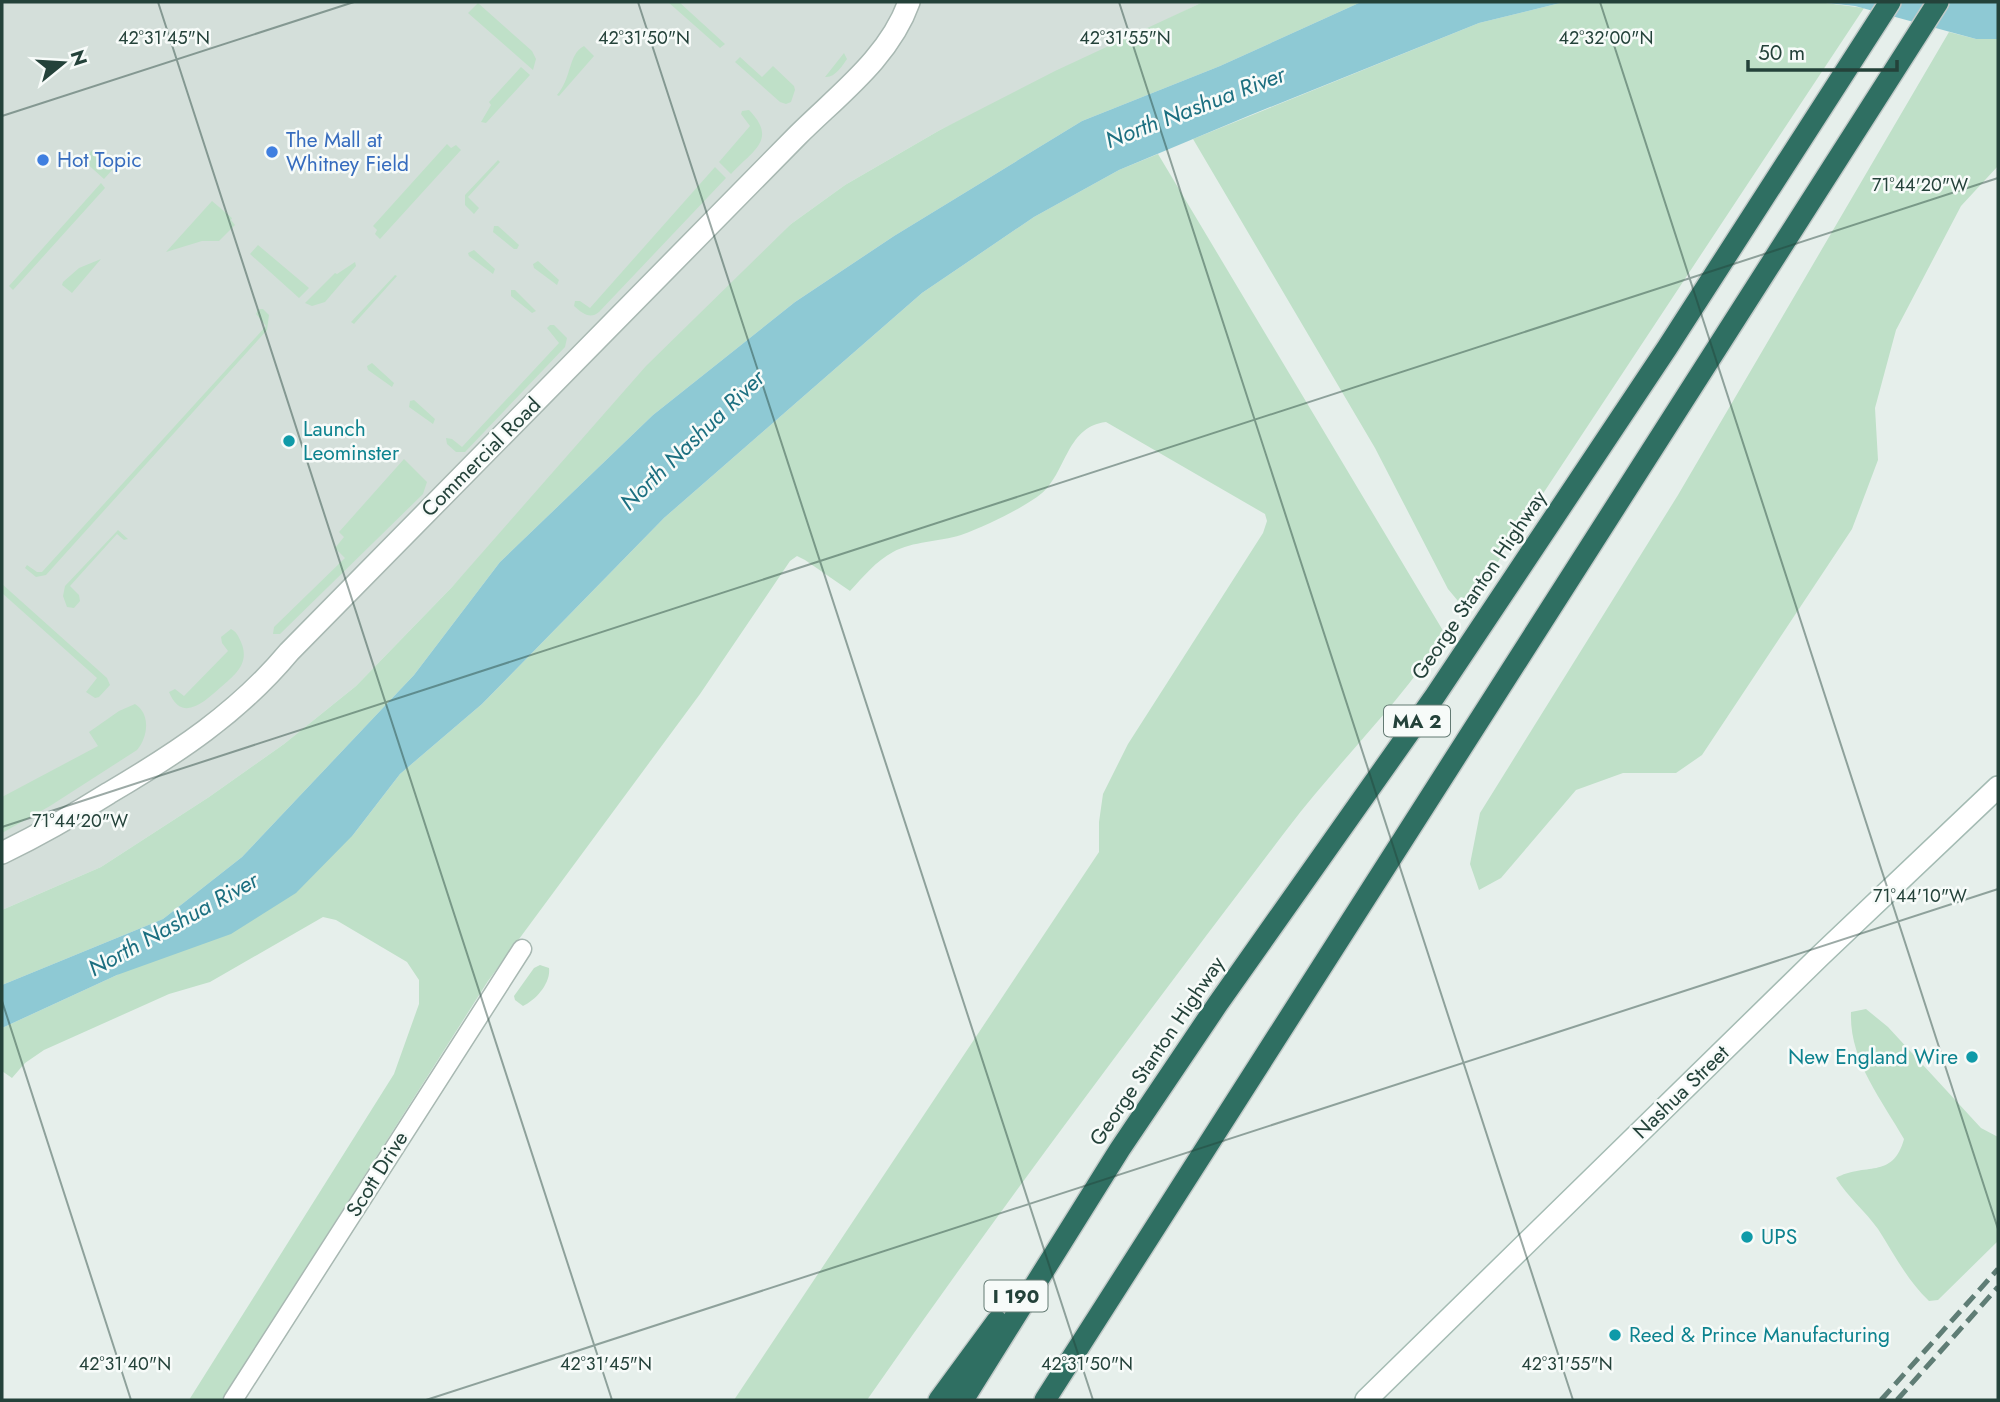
<svg xmlns="http://www.w3.org/2000/svg" width="2000" height="1402" viewBox="0 0 2000 1402" font-family="Jost,sans-serif">
<style>
.built{fill:#d4dfda}
.green{fill:#bfe0c8}
.water{fill:#8ec9d4}
.lines{fill:none;stroke-linecap:round;stroke-linejoin:round}
.minor-casing{stroke:#a8b8b2;stroke-width:21}
.tertiary-casing{stroke:#a8b8b2;stroke-width:24}
.secondary-casing{stroke:#a4bbb3;stroke-width:24}
.motorway-casing{stroke:#c2cac8;stroke-width:24}
.minor{stroke:#fff;stroke-width:18}
.tertiary{stroke:#fff;stroke-width:21}
.secondary{stroke:#fff;stroke-width:21}
.motorway{stroke:#2f6f62;stroke-width:21}
.rail{stroke:#5f7d75;stroke-width:5;stroke-dasharray:14 7;stroke-linecap:butt}
.ticks{fill:none;stroke:#24423a;stroke-width:2;stroke-opacity:0.45}
.shop-dot{fill:#3f7fe0;stroke:#f7fbf9;stroke-width:2.5}
.culture-dot{fill:#0f9aa8;stroke:#f7fbf9;stroke-width:2.5}
.labels{text-anchor:middle;dominant-baseline:central;stroke-width:5;stroke-linejoin:round;paint-order:stroke}
.shield{fill:#f7fbf9;stroke:#637a73;stroke-width:2}
.shield-label{font-size:19px;font-weight:bold;fill:#24423a}
.shop-label{font-size:21px;fill:#366cbe;stroke:#f7fbf9;text-anchor:start}
.culture-label{font-size:21px;fill:#0d838f;stroke:#f7fbf9;text-anchor:start}
.street-label{font-size:21px;fill:#24423a;stroke:#f7fbf9}
.water-label{font-size:23px;font-style:italic;fill:#1c6f80;stroke:#f7fbf9}
.ticks-label{font-size:18px;text-anchor:middle;fill:#24423a;stroke:#f7fbf9;stroke-width:5;stroke-linejoin:round;paint-order:stroke}
</style>
<rect width="100%" height="100%" fill="#e6efeb"/>
<path class="built" d="M 2,2 L 1203,2 L 940,130 L 845,185 L 791,224 L 452,587 L 356,686 L 284,744 L 209,797 L 101,867 L 2,910 Z"/>
<path class="green" d="M 668,2 L 679,2 L 725,44 L 720,48 Z
M 1203,2 L 1361,2 L 1220,66 L 1082,121 L 894,236 L 795,302 L 653,415 L 500,562 L 414,675 L 242,857 L 163,919 L 2,985 L 2,910 L 101,867 L 209,797 L 284,744 L 356,686 L 452,587 L 646,366 L 791,224 L 845,185 L 940,130 L 1055,71 Z
M 1564,2 L 1818,2 L 1864,8 L 1470,604 L 1463,607 L 1448,589 L 1375,448 L 1193,139 L 1479,23 Z
M 478,3 L 532,51 L 536,59 L 533,70 L 468,13 Z
M 1949,32 L 1976,39 L 1998,39 L 1998,166 L 1961,206 L 1896,330 L 1875,408 L 1878,460 L 1852,529 L 1702,755 L 1676,773 L 1623,773 L 1576,790 L 1501,878 L 1479,890 L 1470,864 L 1480,813 L 1678,495 Z
M 584,46 L 594,56 L 559,96 L 557,95 C 572,78 568,54 584,46 Z
M 844,53 L 847,59 C 842,66 835,78 825,77 Z
M 740,57 L 762,77 L 773,66 L 794,86 L 795,90 L 791,102 L 786,104 L 780,102 L 735,62 Z
M 521,67 L 530,75 L 486,123 L 481,122 L 491,105 L 489,102 Z
M 749,110 C 778,140 753,150 731,174 L 719,162 L 750,126 L 741,114 L 742,111 Z
M 447,144 L 451,148 L 456,145 L 461,150 L 380,239 L 375,234 L 377,230 L 373,226 Z
M 92,150 L 113,169 L 104,179 L 83,160 Z
M 1158,154 L 1445,634 C 1400,703 1339,761 1288,828 C 1145,1016 1002,1206 867,1400 L 734,1400 L 1099,852 L 1099,822 L 1103,794 L 1128,744 L 1263,533 L 1267,521 L 1265,514 L 1106,422 C 1064,427 1067,477 1037,497 C 1015,512 986,526 961,535 C 939,542 913,541 893,552 C 876,561 863,577 850,591 L 805,560 L 797,556 L 790,561 L 700,694 L 488,981 L 222,1400 L 189,1400 L 394,1074 L 419,1004 L 419,980 L 407,962 L 336,920 L 323,917 L 210,982 L 169,994 L 44,1050 L 25,1063 L 12,1078 L 2,1071 L 2,1028 L 117,975 L 353,835 L 400,774 L 482,704 L 664,518 L 922,293 L 1034,217 L 1119,170 Z
M 498,160 L 500,162 L 468,197 L 479,208 L 474,214 L 465,205 L 465,195 Z
M 715,167 L 726,178 L 599,312 C 590,320 582,313 574,306 L 575,301 L 580,301 L 590,308 Z
M 101,183 L 105,188 L 13,290 L 9,286 Z
M 212,201 L 232,218 L 231,220 L 235,225 L 219,241 L 202,241 L 166,252 Z
M 494,226 L 498,226 L 519,245 L 517,249 L 514,249 L 493,232 Z
M 258,245 L 309,288 L 299,298 L 250,254 Z
M 474,250 L 495,269 L 493,274 L 469,256 L 468,253 Z
M 101,259 L 72,293 L 62,285 L 63,282 L 79,268 Z
M 538,261 L 559,280 L 557,285 L 534,268 L 533,264 Z
M 355,262 L 356,266 L 325,302 L 312,306 L 305,303 L 335,273 L 337,274 Z
M 395,275 L 397,276 L 354,324 L 351,322 Z
M 511,290 L 515,290 L 536,311 L 532,313 L 511,296 Z
M 259,309 L 263,309 L 269,315 L 267,330 L 46,575 L 36,577 L 25,568 L 27,565 L 37,572 L 42,572 L 266,326 L 256,314 Z
M 550,325 L 554,325 L 567,338 L 565,347 L 465,452 L 456,452 L 447,444 L 446,438 L 452,439 L 462,447 L 559,343 L 547,328 Z
M 372,363 L 394,383 L 392,387 L 368,370 L 367,366 Z
M 414,400 L 435,419 L 433,424 L 409,407 L 410,401 Z
M 404,459 L 427,482 L 423,494 L 280,634 L 273,634 L 274,627 L 345,558 L 335,548 L 344,537 L 339,532 Z
M 118,530 L 128,539 L 124,540 L 117,534 L 70,586 L 79,595 L 80,601 L 74,608 L 67,607 L 63,596 L 65,586 Z
M 2,584 L 107,678 L 110,685 L 99,697 L 95,698 L 86,692 L 97,678 L 2,593 Z
M 231,629 C 237,632 238,636 241,642 C 250,663 236,674 221,687 C 205,701 182,724 169,692 L 175,689 L 184,696 L 228,651 L 222,643 L 221,637 Z
M 135,704 C 151,714 148,737 137,750 L 50,806 L 2,833 L 2,797 L 98,746 L 89,732 L 119,711 Z
M 540,965 L 549,968 C 551,983 536,1000 523,1006 L 515,1000 L 514,996 L 534,968 Z
M 1866,1009 L 1888,1027 L 1981,1128 L 1998,1137 L 1998,1241 L 1938,1300 L 1929,1301 C 1907,1280 1894,1254 1878,1229 C 1865,1211 1848,1197 1836,1178 C 1864,1162 1893,1180 1904,1139 C 1882,1100 1849,1060 1851,1012 Z"/>
<path class="water" d="M 1361,2 L 1564,2 L 1479,23 L 1248,116 L 1119,170 L 1034,217 L 922,293 L 664,518 L 482,704 L 400,774 L 353,835 L 296,893 L 231,934 L 117,975 L 2,1028 L 2,985 L 163,919 L 242,857 L 414,675 L 500,562 L 653,415 L 795,302 L 894,236 L 1082,121 L 1220,66 Z
M 1818,2 L 1998,2 L 1998,39 L 1976,39 L 1855,6 Z"/>
<g class="lines">
<g class="minor-casing">
<path id="minor" d="M 233,1400 L 522,949"/>
</g>
<g class="tertiary-casing">
<path id="tertiary" d="M 2,853 C 39,835 74,815 109,793 C 177,753 238,713 289,652 L 797,136 C 838,95 889,58 909,2"/>
</g>
<g class="secondary-casing">
<path id="secondary" d="M 1366,1400 L 1820,956 L 1998,787"/>
</g>
<g class="motorway-casing">
<path id="motorway" d="M 939,1400 L 997,1321
M 963,1400 L 1120,1149 L 1217,1005 L 1435,696 L 1667,348 L 1890,2
M 1045,1400 L 1938,2"/>
</g>
<use href="#minor" class="minor"/>
<use href="#tertiary" class="tertiary"/>
<use href="#secondary" class="secondary"/>
<use href="#motorway" class="motorway"/>
<path class="rail" d="M 1881,1400 L 1998,1269
M 1897,1400 L 1998,1287"/>
</g>
<path class="ticks" d="M 158,2 L 612,1400M 638,2 L 1093,1400M 1119,2 L 1573,1400M 1600,2 L 1998,1229M 2,116 L 354,2M 2,827 L 1998,178M 2,1001 L 131,1400M 426,1400 L 1998,889"/>
<g class="shop-dot">
<circle cx="272" cy="152" r="7"/>
<circle cx="43" cy="160" r="7"/>
</g>
<g class="culture-dot">
<circle cx="289" cy="441" r="7"/>
<circle cx="1972" cy="1057" r="7"/>
<circle cx="1747" cy="1237" r="7"/>
<circle cx="1615" cy="1335" r="7"/>
</g>
<g class="labels">
<g class="shield">
<rect x="1384" y="705.5" width="66" height="31" rx="5"/>
<rect x="984.5" y="1280.5" width="63" height="31" rx="5"/>
</g>
<g class="shield-label">
<text x="1417" y="721">MA 2</text>
<text x="1016" y="1296">I 190</text>
</g>
<g class="shop-label">
<text x="286" y="140">The Mall at<tspan x="286" dy="24">Whitney Field</tspan></text>
<text x="57" y="160">Hot Topic</text>
</g>
<g class="culture-label">
<text x="303" y="429">Launch<tspan x="303" dy="24">Leominster</tspan></text>
<text x="1958" y="1057" text-anchor="end">New England Wire</text>
<text x="1761" y="1237">UPS</text>
<text x="1629" y="1335">Reed &amp; Prince Manufacturing</text>
</g>
<g class="street-label">
<text transform="translate(481 457) rotate(-45)">Commercial Road</text>
<text transform="translate(1479 585) rotate(-56)">George Stanton Highway</text>
<text transform="translate(1157 1051) rotate(-56)">George Stanton Highway</text>
<text transform="translate(1681 1092) rotate(-44)">Nashua Street</text>
<text transform="translate(377 1174) rotate(-58)">Scott Drive</text>
</g>
<g class="water-label">
<text transform="translate(1195 107) rotate(-21)">North Nashua River</text>
<text transform="translate(692 440) rotate(-44)">North Nashua River</text>
<text transform="translate(173 924) rotate(-29)">North Nashua River</text>
</g>
</g>
<g class="ticks-label">
<text x="164" y="44">42°31'45"N</text>
<text x="644" y="44">42°31'50"N</text>
<text x="1125" y="44">42°31'55"N</text>
<text x="1606" y="44">42°32'00"N</text>
<text x="1920" y="191">71°44'20"W</text>
<text x="80" y="827">71°44'20"W</text>
<text x="1920" y="902">71°44'10"W</text>
<text x="125" y="1370">42°31'40"N</text>
<text x="606" y="1370">42°31'45"N</text>
<text x="1087" y="1370">42°31'50"N</text>
<text x="1567" y="1370">42°31'55"N</text>
</g>
<rect width="2000" height="1402" fill="none" stroke="#24423a" stroke-width="7"/>
<g transform="translate(63 63) rotate(72)" stroke="#f7fbf9" stroke-width="5" paint-order="stroke">
<path d="M0-5L12 26L0 18L-12 26Z" fill="#24423a"/>
<text y="-10" font-size="19" font-weight="bold" text-anchor="middle" fill="#24423a">N</text>
</g>
<path d="M1748 60v10h149v-10" fill="none" stroke="#24423a" stroke-width="3.5"/>
<text x="1758" y="60" font-size="21" fill="#24423a" stroke="#f7fbf9" stroke-width="5" paint-order="stroke">50 m</text>
</svg>
